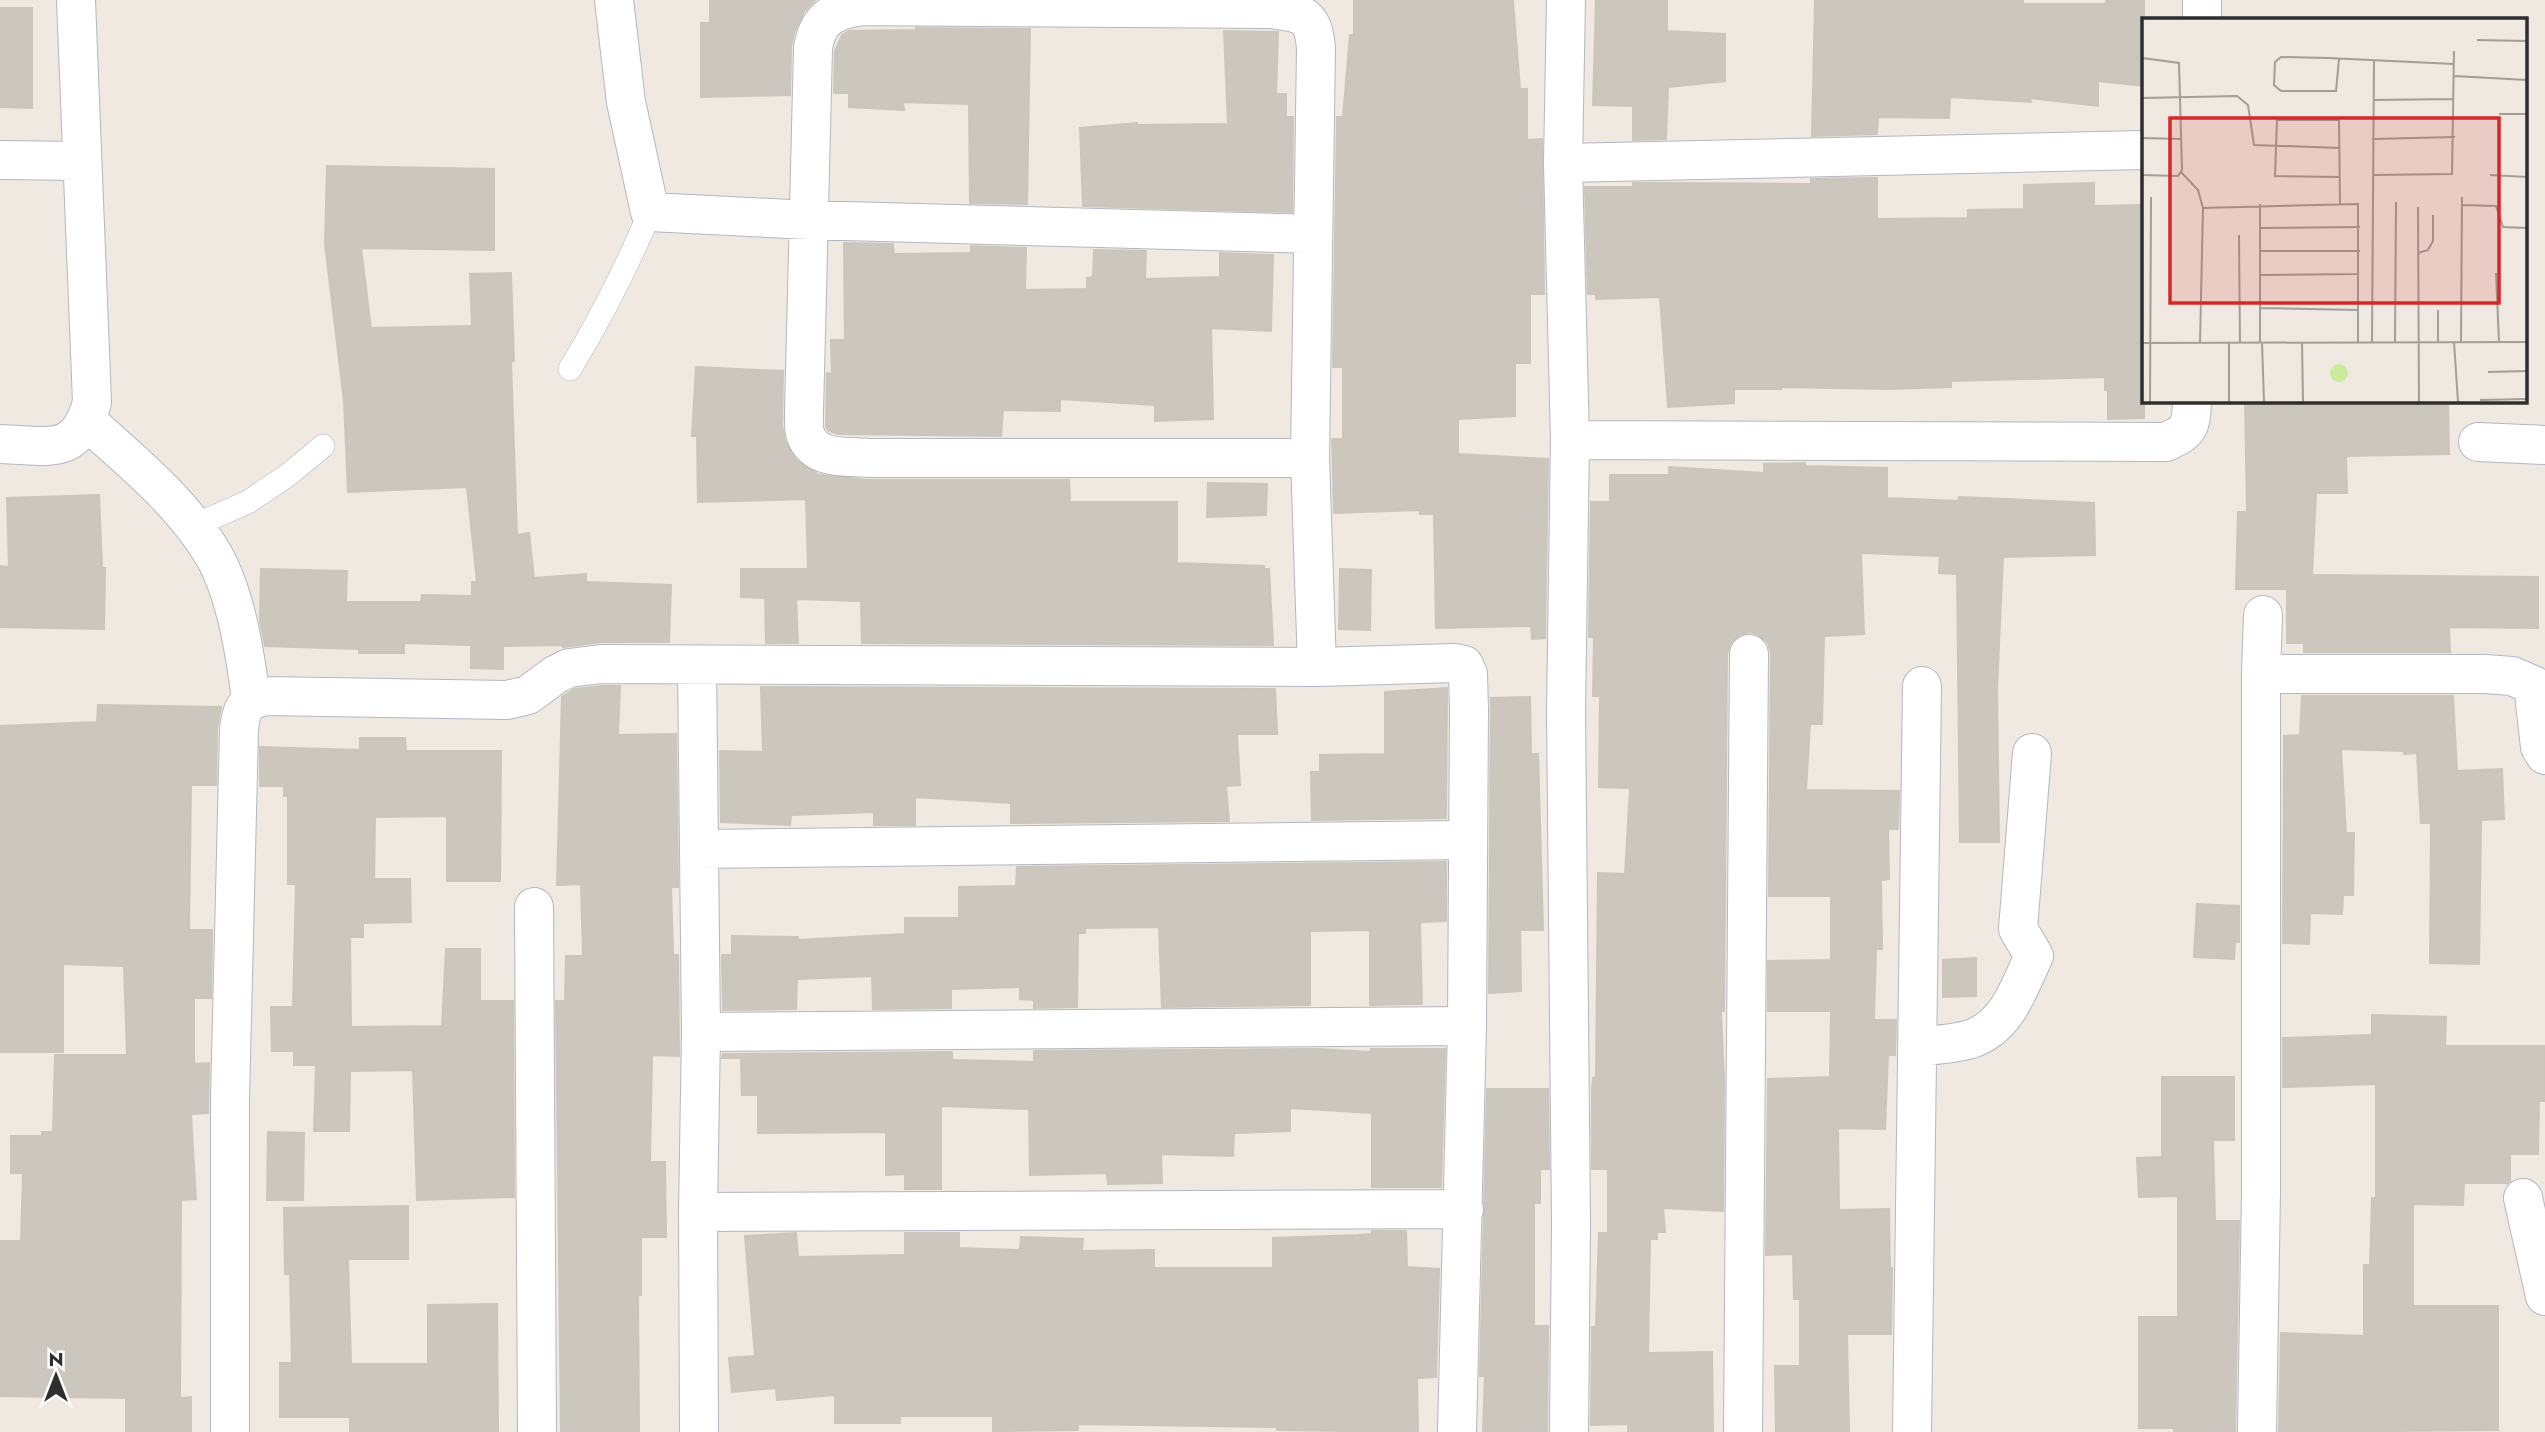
<svg xmlns="http://www.w3.org/2000/svg" width="2545" height="1432" viewBox="0 0 2545 1432" font-family="Jost,sans-serif">
<style>
.building{fill:#cbc7bf;stroke:#cbc5ba;stroke-width:2}
.lines{fill:none;stroke-linecap:round;stroke-linejoin:round}
.lane-casing{stroke:#b4b7c1;stroke-width:24}
.street-casing{stroke:#b4b7c1;stroke-width:40}
.lane{stroke:#fff;stroke-width:23}
.street{stroke:#fff;stroke-width:38}
.inset-road{fill:none;stroke:#a29e99;stroke-width:2}
.view{fill:#d62828;fill-opacity:0.15;stroke:#d62828;stroke-width:3.5}
.inset-edge{fill:none;stroke:#2e2e2e;stroke-width:3.5}
</style>
<rect width="100%" height="100%" fill="#efe9e1"/>
<path class="building" d="M 710,0 L 815,0 L 804,11 L 794,33 L 791,47 L 790,95 L 701,97 L 701,23 L 710,23 Z
M 1354,0 L 1513,0 L 1520,89 L 1527,89 L 1527,140 L 1542,139 L 1544,294 L 1530,294 L 1530,363 L 1515,363 L 1515,416 L 1458,419 L 1458,454 L 1548,459 L 1545,638 L 1532,639 L 1531,626 L 1436,628 L 1434,514 L 1420,514 L 1420,510 L 1334,513 L 1332,439 L 1343,439 L 1343,367 L 1333,367 L 1337,117 L 1343,117 L 1350,35 L 1354,35 Z
M 1596,0 L 1667,0 L 1667,31 L 1725,34 L 1725,81 L 1668,87 L 1666,139 L 1633,140 L 1633,106 L 1593,105 Z
M 1815,0 L 2023,0 L 2023,4 L 2106,4 L 2106,0 L 2144,0 L 2144,86 L 2098,81 L 2098,106 L 2030,98 L 2031,102 L 1950,97 L 1949,118 L 1878,117 L 1877,134 L 1812,136 Z
M 0,8 L 32,8 L 32,108 L 0,107 Z
M 916,28 L 1030,29 L 1027,204 L 970,203 L 969,104 L 903,102 L 904,110 L 849,107 L 849,93 L 834,93 L 835,51 L 842,35 L 849,31 L 916,30 Z
M 1224,31 L 1278,32 L 1276,94 L 1286,94 L 1286,117 L 1293,117 L 1292,212 L 1083,206 L 1080,128 L 1137,123 L 1137,125 L 1228,124 Z
M 327,166 L 494,169 L 494,250 L 361,248 L 371,328 L 472,326 L 470,274 L 511,273 L 514,361 L 511,362 L 517,535 L 529,533 L 534,578 L 586,574 L 586,582 L 671,585 L 669,642 L 601,642 L 563,647 L 563,645 L 503,646 L 503,669 L 471,668 L 471,645 L 404,643 L 404,653 L 359,653 L 359,649 L 265,646 L 260,621 L 261,569 L 347,571 L 346,602 L 421,602 L 422,595 L 472,596 L 472,582 L 477,582 L 467,487 L 348,492 L 344,401 L 325,244 Z
M 1877,178 L 1877,219 L 1968,218 L 1968,210 L 2024,209 L 2024,185 L 2094,183 L 2094,206 L 2144,205 L 2144,418 L 2108,419 L 2108,390 L 2105,390 L 2105,377 L 1951,381 L 1951,387 L 1887,389 L 1781,387 L 1781,389 L 1734,389 L 1734,403 L 1668,407 L 1660,297 L 1596,299 L 1596,294 L 1588,294 L 1585,187 L 1633,187 L 1633,183 L 1666,183 L 1811,184 L 1811,179 Z
M 844,243 L 893,244 L 894,254 L 971,253 L 971,246 L 1026,248 L 1025,290 L 1087,289 L 1087,278 L 1093,277 L 1094,250 L 1146,251 L 1145,279 L 1220,277 L 1220,253 L 1273,255 L 1271,331 L 1211,328 L 1213,419 L 1155,421 L 1155,405 L 1060,399 L 1060,411 L 1003,410 L 1001,436 L 838,434 L 829,431 L 826,427 L 827,373 L 832,374 L 831,340 L 845,340 Z
M 696,367 L 783,371 L 782,425 L 785,441 L 796,460 L 819,475 L 869,480 L 1069,480 L 1070,502 L 1177,502 L 1177,563 L 1264,566 L 1264,569 L 1269,569 L 1273,645 L 862,643 L 861,601 L 796,599 L 798,643 L 766,643 L 765,598 L 741,597 L 741,569 L 808,569 L 806,499 L 698,502 L 697,436 L 692,436 Z
M 2245,401 L 2448,401 L 2449,454 L 2346,456 L 2347,493 L 2316,493 L 2312,575 L 2538,577 L 2538,628 L 2449,627 L 2450,652 L 2304,652 L 2304,643 L 2287,643 L 2287,589 L 2236,589 L 2238,512 L 2247,512 Z
M 1805,463 L 1805,466 L 1887,468 L 1887,498 L 1958,501 L 1959,497 L 2094,503 L 2095,555 L 2003,557 L 1997,688 L 1999,842 L 1960,842 L 1957,574 L 1939,573 L 1940,556 L 1861,553 L 1864,634 L 1824,636 L 1822,724 L 1810,724 L 1806,790 L 1899,791 L 1898,829 L 1888,829 L 1889,879 L 1881,880 L 1882,949 L 1876,949 L 1874,1020 L 1896,1020 L 1895,1055 L 1888,1055 L 1885,1129 L 1838,1128 L 1839,1210 L 1889,1209 L 1890,1268 L 1892,1268 L 1891,1334 L 1847,1334 L 1849,1432 L 1776,1432 L 1775,1366 L 1800,1366 L 1800,1299 L 1794,1299 L 1793,1254 L 1766,1255 L 1768,1079 L 1830,1077 L 1831,1011 L 1768,1011 L 1768,961 L 1831,960 L 1831,896 L 1769,896 L 1771,653 L 1768,643 L 1759,635 L 1750,632 L 1739,635 L 1730,644 L 1727,654 L 1724,1011 L 1721,1011 L 1724,1080 L 1723,1211 L 1663,1208 L 1665,1232 L 1657,1232 L 1657,1239 L 1650,1239 L 1648,1353 L 1712,1352 L 1713,1432 L 1628,1432 L 1628,1424 L 1591,1425 L 1592,1327 L 1596,1327 L 1599,1233 L 1608,1233 L 1608,1169 L 1592,1169 L 1592,1089 L 1593,1078 L 1596,1078 L 1598,873 L 1625,874 L 1630,788 L 1599,787 L 1600,696 L 1593,696 L 1594,637 L 1589,637 L 1591,502 L 1610,502 L 1610,475 L 1669,475 L 1669,467 L 1764,473 L 1764,464 Z
M 1208,483 L 1267,484 L 1266,515 L 1207,517 Z
M 99,495 L 102,568 L 105,568 L 104,629 L 0,627 L 0,566 L 9,567 L 7,498 Z
M 1340,569 L 1371,570 L 1370,630 L 1339,629 Z
M 602,686 L 620,686 L 618,735 L 676,734 L 678,887 L 671,887 L 673,955 L 678,955 L 679,1056 L 652,1055 L 650,1162 L 665,1162 L 666,1237 L 641,1237 L 641,1295 L 638,1295 L 639,1432 L 561,1432 L 556,1001 L 565,1001 L 566,956 L 583,956 L 581,884 L 557,885 L 562,697 L 575,689 Z
M 761,687 L 1275,689 L 1277,734 L 1237,734 L 1240,785 L 1226,786 L 1229,821 L 1011,823 L 1011,803 L 915,797 L 915,825 L 874,825 L 874,812 L 791,815 L 790,825 L 721,822 L 720,751 L 763,752 Z
M 1447,688 L 1446,818 L 1312,820 L 1311,772 L 1320,772 L 1320,755 L 1385,754 L 1385,692 Z
M 2302,696 L 2453,696 L 2457,771 L 2502,769 L 2504,819 L 2481,820 L 2479,964 L 2430,963 L 2431,823 L 2421,823 L 2417,753 L 2404,754 L 2404,751 L 2341,749 L 2346,833 L 2354,833 L 2353,895 L 2343,895 L 2342,914 L 2310,913 L 2309,944 L 2283,943 L 2284,736 L 2300,735 Z
M 1530,697 L 1531,754 L 1538,754 L 1543,930 L 1520,930 L 1521,991 L 1489,993 L 1491,698 Z
M 98,705 L 221,707 L 217,728 L 216,785 L 191,785 L 189,930 L 212,930 L 211,998 L 194,998 L 194,1064 L 209,1063 L 208,1113 L 191,1114 L 196,1199 L 181,1200 L 180,1398 L 191,1397 L 191,1432 L 126,1432 L 126,1398 L 0,1396 L 0,1241 L 21,1241 L 23,1173 L 11,1173 L 11,1136 L 42,1136 L 42,1132 L 53,1132 L 55,1055 L 127,1055 L 124,966 L 63,964 L 63,1052 L 0,1052 L 0,726 L 97,722 Z
M 360,738 L 405,738 L 406,751 L 501,751 L 500,881 L 447,881 L 447,816 L 375,817 L 374,879 L 410,879 L 411,922 L 363,923 L 363,937 L 350,937 L 351,1027 L 442,1026 L 446,949 L 480,949 L 480,1001 L 513,1001 L 514,1197 L 417,1200 L 413,1070 L 350,1071 L 349,1131 L 314,1131 L 316,1065 L 294,1065 L 294,1051 L 272,1051 L 271,1007 L 293,1007 L 296,884 L 288,884 L 288,796 L 284,796 L 284,786 L 260,786 L 260,747 L 360,750 Z
M 1446,862 L 1446,921 L 1420,922 L 1422,1004 L 1370,1005 L 1370,930 L 1310,931 L 1310,1005 L 1162,1007 L 1159,927 L 1085,928 L 1085,933 L 1078,933 L 1077,1007 L 1034,1008 L 1034,1000 L 1020,999 L 1020,987 L 951,989 L 951,1008 L 873,1009 L 872,976 L 797,979 L 796,1009 L 723,1010 L 722,955 L 732,955 L 732,936 L 798,937 L 798,940 L 905,934 L 905,918 L 959,918 L 959,887 L 1016,886 L 1017,867 Z
M 2197,904 L 2239,906 L 2239,942 L 2235,942 L 2234,959 L 2194,957 Z
M 1976,958 L 1976,996 L 1943,997 L 1943,960 Z
M 2372,1015 L 2446,1017 L 2445,1046 L 2545,1046 L 2545,1101 L 2539,1101 L 2538,1154 L 2510,1154 L 2510,1181 L 2508,1183 L 2464,1183 L 2463,1205 L 2413,1204 L 2413,1306 L 2498,1306 L 2498,1430 L 2279,1432 L 2281,1333 L 2364,1336 L 2364,1265 L 2370,1265 L 2372,1198 L 2376,1198 L 2376,1084 L 2283,1087 L 2283,1038 L 2372,1035 Z
M 1318,1049 L 1371,1052 L 1371,1049 L 1445,1049 L 1441,1187 L 1372,1187 L 1372,1113 L 1290,1108 L 1290,1131 L 1234,1133 L 1233,1156 L 1161,1154 L 1162,1183 L 1108,1184 L 1107,1173 L 1030,1175 L 1029,1109 L 941,1106 L 941,1189 L 905,1189 L 905,1174 L 886,1175 L 886,1132 L 758,1133 L 758,1095 L 742,1095 L 741,1058 L 722,1058 L 723,1054 L 952,1052 L 952,1060 L 1034,1062 L 1034,1051 Z
M 2162,1077 L 2234,1077 L 2234,1140 L 2213,1140 L 2215,1221 L 2239,1221 L 2235,1432 L 2174,1432 L 2174,1428 L 2139,1428 L 2139,1317 L 2178,1317 L 2178,1196 L 2139,1197 L 2137,1158 L 2162,1157 Z
M 1487,1089 L 1548,1089 L 1549,1169 L 1540,1169 L 1540,1203 L 1534,1203 L 1534,1326 L 1548,1326 L 1547,1432 L 1483,1432 L 1485,1376 L 1480,1376 Z
M 268,1132 L 304,1133 L 303,1200 L 267,1200 Z
M 408,1206 L 408,1259 L 348,1259 L 351,1364 L 428,1364 L 428,1305 L 497,1304 L 498,1432 L 350,1432 L 350,1417 L 280,1417 L 280,1363 L 292,1363 L 290,1274 L 285,1274 L 284,1208 Z
M 1372,1231 L 1406,1231 L 1407,1267 L 1439,1269 L 1436,1377 L 1417,1378 L 1418,1432 L 1277,1430 L 1277,1427 L 1078,1424 L 1078,1430 L 993,1431 L 993,1416 L 900,1416 L 900,1423 L 835,1423 L 835,1395 L 777,1400 L 776,1388 L 732,1392 L 729,1358 L 755,1356 L 745,1236 L 796,1233 L 798,1257 L 905,1255 L 905,1233 L 959,1233 L 959,1248 L 1020,1250 L 1021,1237 L 1083,1239 L 1082,1251 L 1154,1250 L 1154,1268 L 1273,1268 L 1273,1238 L 1358,1235 L 1372,1234 Z"/>
<g class="lines">
<g class="lane-casing">
<path id="lane" d="M 570,369 C 601,318 627,267 650,212
M 193,526 L 248,502 L 288,475 L 323,446"/>
</g>
<g class="street-casing">
<path id="street" d="M 614,0 L 626,102 L 650,212 L 809,220 L 1313,234
M 1566,0 L 1563,163 L 1570,440 L 1566,711 L 1571,1223 L 1569,1432
M 2202,0 L 2202,19
M 0,160 L 81,161
M 1563,163 L 2144,150
M 87,421 C 132,462 181,501 213,554 C 236,594 245,653 251,699
M 1570,440 L 2166,442 C 2190,431 2191,427 2192,401
M 2478,442 L 2545,445
M 0,444 C 48,445 77,458 92,402 L 76,0
M 1310,458 L 870,458 C 848,456 816,461 806,436 C 803,430 804,420 804,413 L 813,48 C 818,18 832,11 862,6 L 1272,9 C 1303,13 1313,15 1316,48 L 1310,458 L 1317,667
M 697,665 L 701,1032 L 698,1212 L 699,1432
M 2261,674 L 2485,674 L 2512,676 L 2533,685 L 2540,747 L 2545,755
M 700,849 L 1468,840
M 534,907 L 537,1432
M 701,1032 L 1467,1026
M 1917,1047 C 1934,1045 1954,1044 1971,1039 C 2008,1026 2018,989 2034,956 L 2018,929 L 2032,753
M 2523,1198 L 2545,1296
M 698,1212 L 1464,1209
M 230,1432 L 230,1099 L 239,730 C 241,710 244,701 265,696 L 507,700 L 528,695 L 555,675 L 569,668 L 601,664 L 1317,667 L 1455,663 L 1464,665 L 1468,674 L 1469,709 L 1467,1026 L 1457,1432
M 1743,1432 L 1749,654
M 1912,1432 L 1922,686
M 2257,1432 L 2261,1192 L 2261,674 L 2263,615"/>
</g>
<use href="#lane" class="lane"/>
<use href="#street" class="street"/>
</g>
<g transform="translate(2142 18)">
<rect width="385" height="385" fill="#efe9e1"/>
<path d="M188 355a9 9 0 1 1 18 0a9 9 0 1 1-18 0Z" fill="#c9ec9a"/>
<path class="inset-road" d="M 335,22 L 385,23M 0,40 L 37,45 L 40,152 L 36,158 L 0,157M 197,41 L 194,73 L 139,73 L 132,67 L 133,44 L 139,39 L 186,40 L 312,46M 312,58 L 385,62M 0,80 L 95,78 L 106,87 L 112,127 L 198,130M 231,82 L 312,81M 357,96 L 385,96M 0,120 L 39,121M 230,121 L 313,119M 39,154 L 56,172 L 61,190M 231,157 L 310,156 L 312,33M 348,157 L 385,159M 197,159 L 133,158 L 135,102 L 197,102 L 198,186M 320,187 L 354,188 L 361,209 L 385,210M 276,189 L 277,384M 119,210 L 218,209M 97,217 L 98,325M 119,233 L 218,233M 276,235 L 286,232 L 291,223 L 291,197M 354,255 L 357,324M 118,257 L 217,256M 118,290 L 216,292M 296,292 L 296,324M 160,324 L 161,384M 230,324 L 232,43M 253,324 L 254,184M 312,324 L 316,384M 319,324 L 320,179M 0,325 L 385,324M 58,325 L 61,190 L 216,186 L 216,324M 87,325 L 87,384M 118,325 L 118,186M 120,325 L 122,384M 346,354 L 385,353M 338,382 L 385,381M 8,384 L 9,179"/>
<path class="view" d="M 28,100 L 357,100 L 357,285 L 28,285 Z"/>
<rect width="385" height="385" class="inset-edge"/>
</g>
<g transform="translate(56 1376)" stroke="#ffffff" stroke-width="5" paint-order="stroke">
<path d="M0-5L12 26L0 18L-12 26Z" fill="#2e2e2e"/>
<text y="-10" font-size="19" font-weight="bold" text-anchor="middle" fill="#2e2e2e">N</text>
</g>
</svg>
